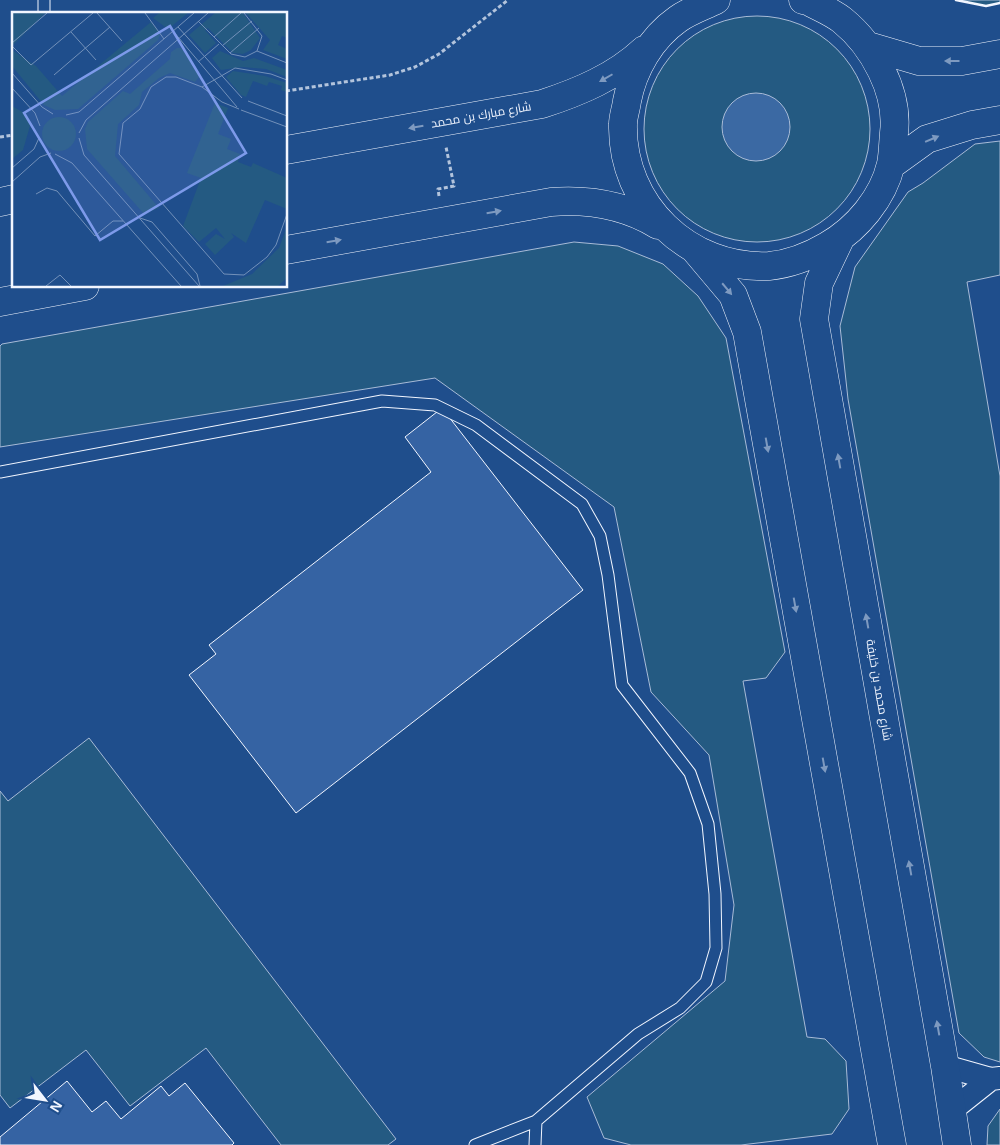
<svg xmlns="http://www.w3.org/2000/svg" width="1000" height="1145" viewBox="0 0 1000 1145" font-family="Helvetica,Cairo,sans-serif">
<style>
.green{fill:#245a82;stroke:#a8bbd7}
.water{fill:#3b69a3;stroke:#a8bbd7}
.building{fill:#3563a3;stroke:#f2f6ff}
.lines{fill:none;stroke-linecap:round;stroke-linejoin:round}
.lane-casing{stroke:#f2f6ff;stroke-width:13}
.street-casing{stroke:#f2f6ff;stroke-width:24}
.secondary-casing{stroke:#f2f6ff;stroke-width:29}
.path{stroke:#b3c4dc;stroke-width:3;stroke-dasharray:4 2.5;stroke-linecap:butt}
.lane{stroke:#1f4e8c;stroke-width:11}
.street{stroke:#1f4e8c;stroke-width:22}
.secondary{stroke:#1f4e8c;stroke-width:28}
.wall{stroke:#f2f6ff;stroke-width:2.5}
.oneway{fill:#7e9ac0}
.labels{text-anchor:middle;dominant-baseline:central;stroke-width:4;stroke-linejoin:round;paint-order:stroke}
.street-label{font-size:12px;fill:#f2f6ff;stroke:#1f4e8c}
.inset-road{fill:none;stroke:#7391ba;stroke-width:1}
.view{fill:#7d9aea;fill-opacity:0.15;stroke:#7d9aea;stroke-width:2.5}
.inset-edge{fill:none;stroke:#f2f6ff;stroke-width:2.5}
</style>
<rect width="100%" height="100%" fill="#1f4e8c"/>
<path class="green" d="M 956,0 L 1000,0 L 1000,3 L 986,6 Z
M644 129a113 113 0 1 1 226 0a113 113 0 1 1-226 0Z
M 1000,141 L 1000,275 L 967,282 L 1000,476 L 1000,1062 L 984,1057 L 959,1033 L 848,399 L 840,326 L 855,267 L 908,192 L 923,183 L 975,144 Z
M 574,242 L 618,246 L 663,264 L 698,296 L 726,338 L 785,652 L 766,678 L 743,681 L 807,1037 L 825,1039 L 846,1061 L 849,1109 L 832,1134 L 741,1145 L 631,1145 L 604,1138 L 587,1097 L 725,981 L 734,905 L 709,755 L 651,692 L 614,507 L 435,378 L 0,447 L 0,346 L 2,344 Z
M 89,738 L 396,1139 L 388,1145 L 281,1145 L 206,1048 L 130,1106 L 86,1050 L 10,1108 L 0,1095 L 0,791 L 8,801 Z
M 1000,1109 L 1000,1145 L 987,1145 L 988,1126 Z"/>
<path class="water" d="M722 127a34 34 0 1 1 68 0a34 34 0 1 1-68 0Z"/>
<path class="building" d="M 442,408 L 583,590 L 296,813 L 189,675 L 216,654 L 209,645 L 431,472 L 405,437 Z
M 67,1081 L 92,1112 L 106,1101 L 121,1119 L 161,1086 L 169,1096 L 185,1083 L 234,1143 L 232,1145 L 0,1145 L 0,1137 Z"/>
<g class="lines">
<g class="lane-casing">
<path id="lane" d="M 44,0 L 44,14
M 0,472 L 382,401 L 435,405 L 476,425 L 582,504 L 600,536 L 608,575 L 622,685 L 690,773 L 708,824 L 715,894 L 716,948 L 706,982 L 680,1008 L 638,1034 L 536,1121 L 475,1145
M 535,1145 L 536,1121"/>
</g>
<g class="street-casing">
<path id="street" d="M 945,1066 L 991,1079 L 1000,1078
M 952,1110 L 991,1079"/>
</g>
<g class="secondary-casing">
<path id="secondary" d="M 716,0 C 704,6 689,11 678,19 C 651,38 633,69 627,101 C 626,109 623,117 623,124 C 621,205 689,270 769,266 C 790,264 810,256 827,246 C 857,229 883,198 891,164 C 893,154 893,143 894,133 C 899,92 873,45 842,20 C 832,12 819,7 808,1 L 803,0
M 868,46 L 919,61 L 962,61 L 1000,54
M 286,150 L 542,104 C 579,92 615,77 644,50
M 891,165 L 927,139 L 972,125 L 1000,120
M 0,202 L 14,199
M 840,239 L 819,283 L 814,319 L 945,1066 L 957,1145
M 286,250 L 551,202 C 590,199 625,205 658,225
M 696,251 L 733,295 L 747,332 L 892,1145
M 0,302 L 85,286"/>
</g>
<path class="path" d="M 286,91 L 390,75 L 415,67 L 439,54 L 508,0
M 0,137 L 14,135
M 439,196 L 438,189 L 454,186 L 446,147"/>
<use href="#lane" class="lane"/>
<use href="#street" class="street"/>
<use href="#secondary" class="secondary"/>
<path class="wall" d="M 956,0 L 986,6 L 1000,3"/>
</g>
<defs><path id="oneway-solid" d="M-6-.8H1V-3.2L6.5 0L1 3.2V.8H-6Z" transform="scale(1.25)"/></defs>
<g class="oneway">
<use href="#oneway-solid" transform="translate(952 61) rotate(-180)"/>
<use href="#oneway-solid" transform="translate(606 78) rotate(150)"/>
<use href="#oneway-solid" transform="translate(416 127) rotate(170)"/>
<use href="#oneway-solid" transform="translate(932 139) rotate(-23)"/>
<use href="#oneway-solid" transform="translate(494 212) rotate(-10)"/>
<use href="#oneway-solid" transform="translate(334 241) rotate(-10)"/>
<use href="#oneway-solid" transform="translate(727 289) rotate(50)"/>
<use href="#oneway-solid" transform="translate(767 445) rotate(80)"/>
<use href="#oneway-solid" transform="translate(839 461) rotate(-100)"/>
<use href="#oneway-solid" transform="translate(795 605) rotate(80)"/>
<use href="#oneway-solid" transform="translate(867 621) rotate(-100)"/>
<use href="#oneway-solid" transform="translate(824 765) rotate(80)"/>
<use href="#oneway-solid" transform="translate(910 868) rotate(-100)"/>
<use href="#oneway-solid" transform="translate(938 1028) rotate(-100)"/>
</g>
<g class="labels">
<g class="street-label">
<text transform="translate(481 115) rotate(-10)">شارع مبارك بن محمد</text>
<text transform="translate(879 690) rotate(80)">شارع محمد بن خليفة</text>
</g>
</g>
<g transform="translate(12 12)">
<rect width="275" height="275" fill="#1f4e8c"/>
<path d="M 0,1 L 33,1 L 0,34 ZM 147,1 L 176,1 L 156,17 L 141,6 ZM 203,1 L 231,1 L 248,26 L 239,38 L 231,42 L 221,41 L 196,16 L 193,18 L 204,31 L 193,41 L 177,23 ZM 234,1 L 275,1 L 275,26 L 270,24 L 266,33 L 275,37 L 275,47 L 251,38 L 258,28 ZM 139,10 L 148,22 L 146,28 L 66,97 L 43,98 L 32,93 L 0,54 L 0,38 L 24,54 L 50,84 ZM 165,36 L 169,36 L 184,56 L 187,65 L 183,70 L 158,61 L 147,66 L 130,80 L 127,93 L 106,112 L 103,144 L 147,196 L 132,202 L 75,137 L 73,117 L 76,110 L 111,79 L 118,82 L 158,47 L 159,40 ZM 208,39 L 231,49 L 242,46 L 275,58 L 275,65 L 254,57 L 230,55 L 209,58 L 200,46 ZM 221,59 L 253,64 L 275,71 L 275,80 L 269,78 L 270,74 L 257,70 L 255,74 L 241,69 L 234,85 L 229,83 L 214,65 ZM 203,91 L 216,96 L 206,122 L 219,127 L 215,137 L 228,142 L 226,150 L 239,155 L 241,151 L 275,166 L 275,197 L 253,188 L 234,231 L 219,221 L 222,225 L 203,243 L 193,232 L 204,222 L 213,227 L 204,216 L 187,230 L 171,214 L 189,166 L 175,161 ZM 0,94 L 14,102 L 18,114 L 11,138 L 0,147 ZM30 122a17 17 0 1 1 34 0a17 17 0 1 1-34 0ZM 274,217 L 275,266 L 266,274 L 211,274 L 240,262 L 267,236 Z" fill="#245a82"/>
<path class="inset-road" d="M 85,1 L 110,29M 133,1 L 152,27M 186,9 L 219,42 L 233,45 L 245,39 L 250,24 L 232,1M 166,15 L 230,86M 161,19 L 225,95M 59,20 L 84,48M 202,25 L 229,1M 0,31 L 35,1M 0,34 L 19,53 L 81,1M 210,34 L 240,9M 245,39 L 275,51M 218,41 L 247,16M 186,50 L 207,32M 0,61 L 30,95 L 41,102M 42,63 L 98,15M 190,75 L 223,56 L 259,62 L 275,68M 0,76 L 23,101 L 28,114M 236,89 L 275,104M 227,97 L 210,90 L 190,75 L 164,65 L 154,65 L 139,75 L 128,97 L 111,111 L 107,142 L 212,262 L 232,263 L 255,245 L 264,233 L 275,202M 229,98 L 275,115M 54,103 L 67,100 L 182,1M 67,121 L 74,108 L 196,1M 67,126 L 72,143 L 187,274M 43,142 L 60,151 L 169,274M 0,156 L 22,137 L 27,126M 0,170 L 28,145 L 39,141M 24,182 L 35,176 L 45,179 L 83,224 L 101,209 L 111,209M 128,206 L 140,210 L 185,262 L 188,274M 34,274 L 48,263 L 59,274"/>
<path class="view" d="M 158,14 L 234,141 L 88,228 L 12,101 Z"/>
<rect width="275" height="275" class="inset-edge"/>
</g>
<g transform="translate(45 1100) rotate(121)" stroke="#1f4e8c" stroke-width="4" paint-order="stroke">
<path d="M0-4L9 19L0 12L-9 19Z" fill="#f2f6ff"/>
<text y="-8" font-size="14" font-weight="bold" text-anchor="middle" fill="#f2f6ff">N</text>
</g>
</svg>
